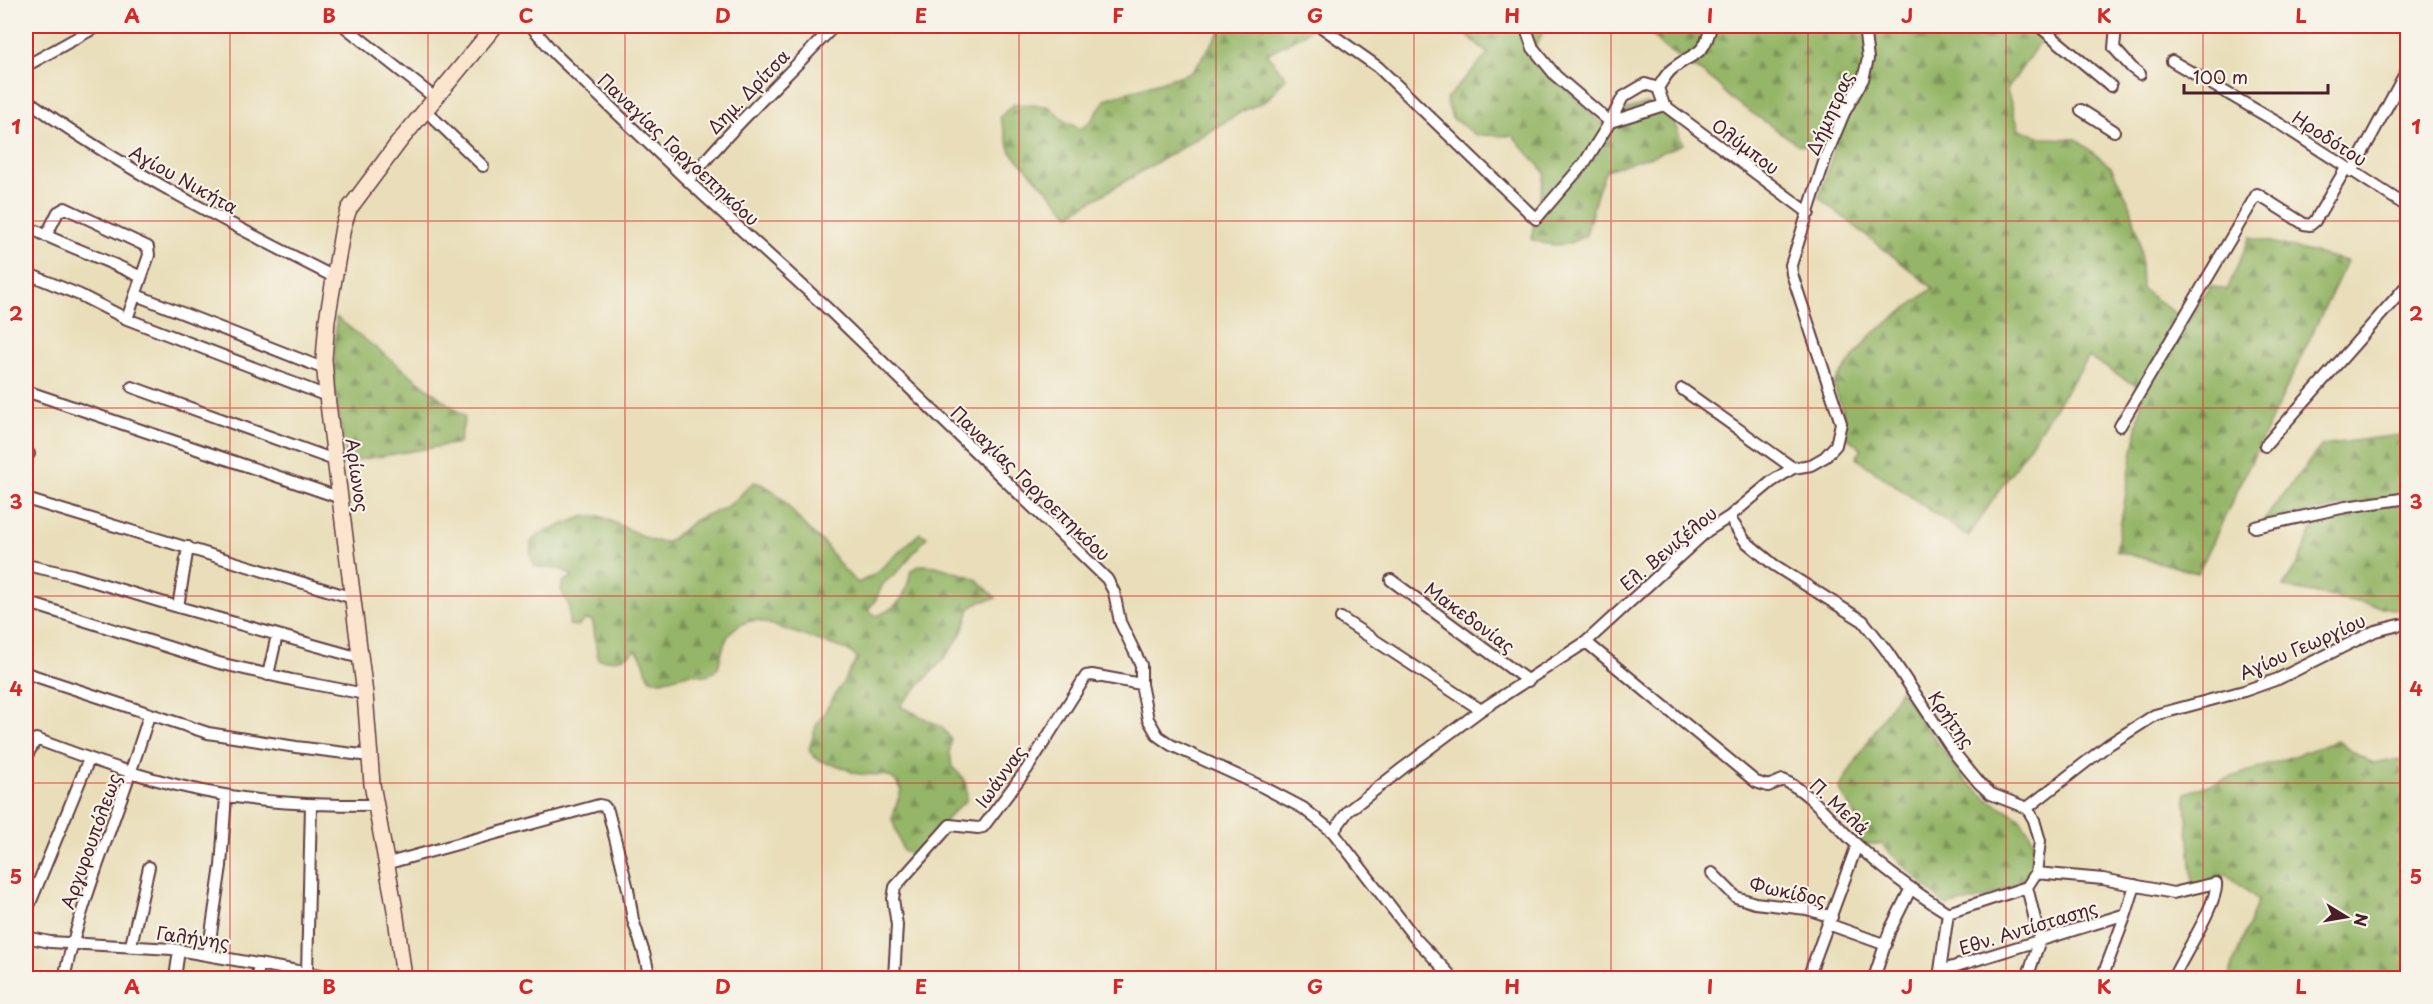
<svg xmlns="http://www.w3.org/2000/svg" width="2433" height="1004" viewBox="0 0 2433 1004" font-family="'Playpen Sans',sans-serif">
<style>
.forest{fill:url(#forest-firs);stroke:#706a4a;stroke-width:1.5}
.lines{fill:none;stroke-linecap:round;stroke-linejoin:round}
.street-casing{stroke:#623c40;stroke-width:14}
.secondary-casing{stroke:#623c40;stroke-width:18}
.street{stroke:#fff;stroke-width:10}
.secondary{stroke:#fbe5cf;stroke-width:15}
.grid{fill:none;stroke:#d62828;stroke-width:1.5;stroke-opacity:0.55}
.labels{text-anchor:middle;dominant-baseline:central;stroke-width:4.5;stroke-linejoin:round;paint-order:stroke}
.street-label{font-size:18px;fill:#4a1f2b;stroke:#f7f3e8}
.neatline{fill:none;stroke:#d62828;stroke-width:2}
.grid-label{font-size:20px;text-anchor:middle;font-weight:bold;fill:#d62828}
</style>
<defs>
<pattern id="forest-firs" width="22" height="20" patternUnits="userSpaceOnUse" patternTransform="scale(1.5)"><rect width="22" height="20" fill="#95b668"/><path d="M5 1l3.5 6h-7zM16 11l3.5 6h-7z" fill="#7c9356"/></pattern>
</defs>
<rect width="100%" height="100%" fill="#f7f3e8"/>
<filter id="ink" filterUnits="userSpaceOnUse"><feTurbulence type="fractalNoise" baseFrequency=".0167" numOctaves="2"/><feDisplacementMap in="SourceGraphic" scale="12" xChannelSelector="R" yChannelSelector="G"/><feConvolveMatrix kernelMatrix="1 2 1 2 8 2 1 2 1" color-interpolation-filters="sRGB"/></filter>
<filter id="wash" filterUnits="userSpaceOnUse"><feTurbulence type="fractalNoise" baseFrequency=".008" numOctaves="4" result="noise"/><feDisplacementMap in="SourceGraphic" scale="24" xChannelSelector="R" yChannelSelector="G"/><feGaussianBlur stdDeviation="1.35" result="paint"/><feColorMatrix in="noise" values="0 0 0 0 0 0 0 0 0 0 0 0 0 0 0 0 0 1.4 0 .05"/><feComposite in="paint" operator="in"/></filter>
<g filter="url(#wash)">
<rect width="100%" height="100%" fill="#e9deb9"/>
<path class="forest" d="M 1224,26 L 1313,26 L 1304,34 L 1267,54 L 1286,78 L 1266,101 L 1243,111 L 1070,214 L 1011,152 L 1000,117 L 1014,104 L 1048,106 L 1065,121 L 1081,129 L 1091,121 L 1106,99 L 1192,72 Z
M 1458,26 L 1546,26 L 1531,55 L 1601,123 L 1628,109 L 1646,103 L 1673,120 L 1683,144 L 1655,155 L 1606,170 L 1598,190 L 1586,235 C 1566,247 1553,248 1531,239 L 1545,173 L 1513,136 L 1476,135 L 1452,118 L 1446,99 L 1488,54 Z
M 1642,26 L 2067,26 L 2064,33 L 2038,44 L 2007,90 L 2019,129 L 2044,138 L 2076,139 L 2111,167 L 2130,204 L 2140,242 L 2142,289 L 2180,317 L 2138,387 L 2089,357 L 1968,537 L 1856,458 L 1861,449 L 1843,434 L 1843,411 L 1833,384 L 1870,336 L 1933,288 L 1819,198 L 1834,150 L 1799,145 L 1730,98 L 1713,80 L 1666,49 Z
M 2250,237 L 2347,261 L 2198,573 L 2116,551 L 2143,393 L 2210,286 L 2227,290 Z
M 336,317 L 465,417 L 459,443 L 347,462 L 334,386 Z
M 2407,434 L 2407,494 L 2263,521 L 2322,445 Z
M 754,482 C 779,487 790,511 807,528 C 813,534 822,540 827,547 C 837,561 844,572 858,583 L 875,574 L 920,533 L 927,537 L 898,571 L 883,584 L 876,599 L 868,610 L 877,616 C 902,605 906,596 911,570 L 921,565 L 936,566 L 975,578 L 996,598 L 980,602 L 970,608 C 962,649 926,676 900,706 L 942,727 L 951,739 L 950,752 L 952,767 C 964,777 969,785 966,801 C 945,815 936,838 915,854 L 903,851 L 892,819 L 901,790 C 891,767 874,778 855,773 C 851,772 846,769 842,767 C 828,763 817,763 809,750 L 816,726 L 858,658 L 847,650 L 757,620 C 726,624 724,642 718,668 L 707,676 L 692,673 L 661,681 L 650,679 C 644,668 645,658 636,650 C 624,659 613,662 598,659 C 595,646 596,634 592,620 L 585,620 L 578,626 L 569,625 L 569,606 L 561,590 L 563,582 L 573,576 L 563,570 L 535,566 L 530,554 L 531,542 L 539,534 L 585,516 L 600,516 L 653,541 L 667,542 C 679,534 689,523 703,516 C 712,512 721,511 729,505 C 739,499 743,490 754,482 Z
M 2407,501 L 2407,612 L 2283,587 L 2298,563 L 2319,514 Z
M 1900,690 L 1964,779 L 1989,800 L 2020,818 L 2034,841 L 2034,870 L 2024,882 L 1984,898 L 1946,906 L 1881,844 L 1860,844 L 1857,820 L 1839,788 Z
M 2337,741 L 2373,764 L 2407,758 L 2407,978 L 2228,978 L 2258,900 L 2226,874 L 2193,888 L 2185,793 Z"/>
</g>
<g filter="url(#ink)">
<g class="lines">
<g class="street-casing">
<path id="street" d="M 344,26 L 435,98
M 531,26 L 556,55 L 688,181 L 829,310 L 1107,579 L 1114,592 L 1120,622 L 1141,665 L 1141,684 L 1148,719 L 1158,736 L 1171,745 L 1263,787 L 1303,808 L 1333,832 L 1415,938 L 1453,978
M 1320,26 L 1378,67 L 1536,219 L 1585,162 L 1610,122 L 1664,105 L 1658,88 C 1662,82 1666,74 1672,69 C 1694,51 1704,58 1711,26
M 1525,26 L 1533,48 L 1556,76 L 1610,122 L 1623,97 L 1645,84 L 1658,88
M 2039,26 L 2111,86
M 2116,26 L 2114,48 L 2132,68 L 2140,74
M 2172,61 L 2280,124 L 2408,207
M 26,66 L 98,26
M 26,99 C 122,169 228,223 334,277
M 1664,105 L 1809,213
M 425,110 L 483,166
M 2081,110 L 2114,131
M 2352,172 L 2408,68
M 688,181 C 733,126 785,78 834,26
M 26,226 C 63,245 103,258 141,277
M 46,236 L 58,212 L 65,208 L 148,247 L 149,255 L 127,319
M 26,273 L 80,295 L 127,319 L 327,396
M 136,295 L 325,369
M 132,387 L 337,461
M 1682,389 L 1793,468
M 26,391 L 341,498
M 2120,426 L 2257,194 L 2304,224 L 2310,225 L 2315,221 L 2346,168
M 2265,446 L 2408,284
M 26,453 L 29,454
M 26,499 L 353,598
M 1729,517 L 1745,541 L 1774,565 L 1863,621 L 1886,650 L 1956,755 L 1979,783 L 1991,794 L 2027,808 L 2034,820 L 2040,841 L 2036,873 L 2027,887 L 2040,940 L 2027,978
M 2255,527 L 2346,507 L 2408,498
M 26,565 L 72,575 L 178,607 L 188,547
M 1391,580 L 1528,681
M 26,602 L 219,663 L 292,680 L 365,694
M 178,607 L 360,658
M 1341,618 L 1481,710
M 1586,642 L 1756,782 L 1768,786 L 1783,780 C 1812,793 1833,823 1856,844 C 1884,870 1916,893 1948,913 L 2027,887
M 26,673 L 208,733 L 296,747 L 370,756
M 268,675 L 277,635
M 26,757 L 36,739 C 97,762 159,784 224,795 C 274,804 324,805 375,805
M 2027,808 L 2108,745 L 2155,715 L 2244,691 L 2278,679 L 2375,631 L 2408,623
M 1333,832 L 1348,811 L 1403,768 L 1481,710 L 1586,642 L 1707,531 L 1729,517 L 1771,482 L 1793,468 L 1811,465 L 1825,457 L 1836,445 L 1841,423 L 1792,274 L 1791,265 L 1826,156 L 1844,113 L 1863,79 L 1868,59 L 1864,26
M 385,864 L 599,805 L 604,806 L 608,811 L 628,889 L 633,920 L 644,953 L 650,978
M 1712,873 L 1736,897 L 1755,903 L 1807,909 L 1832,917
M 2036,873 L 2103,879 L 2173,893 L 2216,883 C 2219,901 2182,958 2173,978
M 26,913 L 89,759
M 1828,924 L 1886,945
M 26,937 L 50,942 L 172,949 L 332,977 L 355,978
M 131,945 L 149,867
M 208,954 L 221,866 L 226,796
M 1940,971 L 2126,914
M 307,973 L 311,805
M 64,978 C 84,888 123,803 149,715
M 175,978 L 179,950
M 257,978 L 259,964
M 894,978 L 897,925 L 893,899 L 895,887 L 950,825 L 978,828 L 983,827 L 1027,769 L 1086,676 L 1092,675 L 1141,684
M 1808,978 L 1857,845
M 1874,978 L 1890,930 L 1911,888
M 1941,978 L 1940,971 L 1948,913
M 2102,978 L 2126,914 L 2135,885"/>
</g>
<g class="secondary-casing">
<path id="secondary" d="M 404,978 L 395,910 L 372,784 L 365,694 L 327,396 L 324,359 L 327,320 L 343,227 L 349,209 L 399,142 L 495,26"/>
</g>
<use href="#street" class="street"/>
<use href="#secondary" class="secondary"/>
</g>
</g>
<path class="grid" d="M 230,26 L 230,978M 428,26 L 428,978M 625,26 L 625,978M 822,26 L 822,978M 1019,26 L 1019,978M 1216,26 L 1216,978M 1414,26 L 1414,978M 1611,26 L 1611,978M 1808,26 L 1808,978M 2006,26 L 2006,978M 2203,26 L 2203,978M 26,221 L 2408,221M 26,408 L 2408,408M 26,596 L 2408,596M 26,783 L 2408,783"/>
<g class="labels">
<g class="street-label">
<text transform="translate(748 91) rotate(-46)">Δημ. Δρίτσα</text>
<text transform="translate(1829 113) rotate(-66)">Δήμητρας</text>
<text transform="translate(2330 138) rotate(33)">Ηροδότου</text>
<text transform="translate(1746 146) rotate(37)">Ολύμπου</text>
<text transform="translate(679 149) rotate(43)">Παναγίας Γοργοεπηκόου</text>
<text transform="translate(184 179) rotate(29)">Αγίου Νικήτα</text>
<text transform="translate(358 475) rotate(82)">Αρίωνος</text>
<text transform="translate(1031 483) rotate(44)">Παναγίας Γοργοεπηκόου</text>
<text transform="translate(1668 548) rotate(-40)">Ελ. Βενιζέλου</text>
<text transform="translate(1470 617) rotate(36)">Μακεδονίας</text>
<text transform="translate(2302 646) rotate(-24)">Αγίου Γεωργίου</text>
<text transform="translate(1952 719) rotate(55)">Κρήτης</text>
<text transform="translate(1000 776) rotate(-54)">Ιωάννας</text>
<text transform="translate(1840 806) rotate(43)">Π. Μελά</text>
<text transform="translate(90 841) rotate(-70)">Αργυρουπόλεως</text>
<text transform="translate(1788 891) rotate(12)">Φωκίδος</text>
<text transform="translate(2028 927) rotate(-17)">Εθν. Αντίστασης</text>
<text transform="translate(193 937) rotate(8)">Γαλήνης</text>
</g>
</g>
<rect width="2433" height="1004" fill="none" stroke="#f7f3e8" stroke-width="66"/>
<g transform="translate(2346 917) rotate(101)" stroke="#f7f3e8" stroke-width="4.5" paint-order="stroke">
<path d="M0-4.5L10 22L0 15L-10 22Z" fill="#4a1f2b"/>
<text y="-9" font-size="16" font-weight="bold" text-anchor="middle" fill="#4a1f2b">N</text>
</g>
<path d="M2184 84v9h144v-9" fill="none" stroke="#4a1f2b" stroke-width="3"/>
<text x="2193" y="84" font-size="18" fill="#4a1f2b" stroke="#f7f3e8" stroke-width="4.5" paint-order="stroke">100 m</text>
<rect x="33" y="33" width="2367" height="938" class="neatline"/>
<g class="grid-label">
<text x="132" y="23">A</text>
<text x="329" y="23">B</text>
<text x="526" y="23">C</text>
<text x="723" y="23">D</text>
<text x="921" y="23">E</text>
<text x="1118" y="23">F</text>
<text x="1315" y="23">G</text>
<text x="1512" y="23">H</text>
<text x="1710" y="23">I</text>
<text x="1907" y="23">J</text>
<text x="2104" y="23">K</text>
<text x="2301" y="23">L</text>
<text x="16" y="134">1</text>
<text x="2416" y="134">1</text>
<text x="16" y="321">2</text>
<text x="2416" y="321">2</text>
<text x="16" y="509">3</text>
<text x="2416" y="509">3</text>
<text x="16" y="696">4</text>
<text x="2416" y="696">4</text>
<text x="16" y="884">5</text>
<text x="2416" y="884">5</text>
<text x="132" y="994">A</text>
<text x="329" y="994">B</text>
<text x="526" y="994">C</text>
<text x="723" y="994">D</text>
<text x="921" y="994">E</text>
<text x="1118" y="994">F</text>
<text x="1315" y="994">G</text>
<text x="1512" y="994">H</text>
<text x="1710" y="994">I</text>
<text x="1907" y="994">J</text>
<text x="2104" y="994">K</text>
<text x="2301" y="994">L</text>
</g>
</svg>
